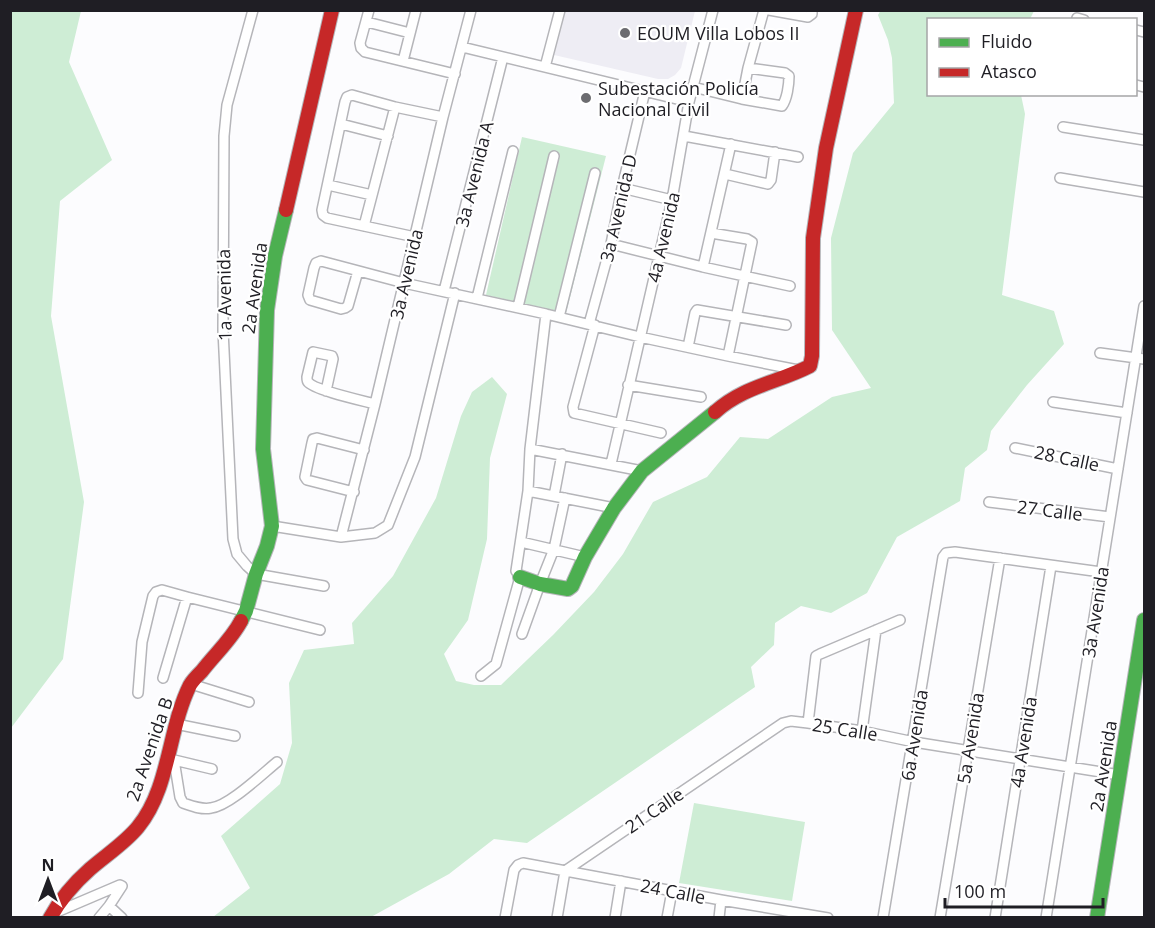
<svg xmlns="http://www.w3.org/2000/svg" width="1155" height="928" viewBox="0 0 1155 928" font-family="'Open Sans',sans-serif">
<style>
.built{fill:#eeedf4}
.green{fill:#ceedd5}
.lines{fill:none;stroke-linecap:round;stroke-linejoin:round}
.street-casing{stroke:#b5b5b9;stroke-width:12}
.fast-casing{stroke:#b5b5b9;stroke-width:16}
.jam-casing{stroke:#b5b5b9;stroke-width:16}
.street{stroke:#fff;stroke-width:9}
.fast{stroke:#4caf50;stroke-width:14}
.jam{stroke:#c62828;stroke-width:14}
.poi-dot{fill:#6c6c70;stroke:#fff;stroke-width:2}
.labels{text-anchor:middle;dominant-baseline:central;stroke-width:4.5;stroke-linejoin:round;paint-order:stroke}
.poi-label{font-size:18px;fill:#1f1e24;stroke:#fff;text-anchor:start}
.street-label{font-size:18px;fill:#1f1e24;stroke:#fff}
</style>
<rect width="100%" height="100%" fill="#fcfcfe"/>
<path class="built" d="M 565,11 L 565,10 L 695,11 L 681,68 L 675,75 L 668,79 L 658,79 L 554,55 Z"/>
<path class="green" d="M 11,10 L 81,11 L 69,62 L 112,160 L 60,201 L 51,316 L 84,502 L 63,659 L 11,728 Z
M 881,10 L 1034,11 L 1030,19 L 928,20 L 928,94 L 1021,95 L 1025,114 L 1002,295 L 1054,311 L 1064,344 L 1027,385 L 991,431 L 987,450 L 965,468 L 960,501 L 897,537 L 867,593 L 831,613 L 801,606 L 775,623 L 774,645 L 751,667 L 755,687 L 527,843 L 494,839 L 449,874 L 371,917 L 213,917 L 250,888 L 221,836 L 280,784 L 292,743 L 289,683 L 304,650 L 354,644 L 352,623 L 393,576 L 436,498 L 461,416 L 472,392 L 492,377 L 507,394 L 490,458 L 487,539 L 468,620 L 444,654 L 456,681 L 474,685 L 501,685 L 553,635 L 594,592 L 623,554 L 653,502 L 707,477 L 740,437 L 768,439 L 832,397 L 871,388 L 832,330 L 831,238 L 853,153 L 894,103 L 892,58 L 888,40 L 878,15 Z
M 522,137 L 606,156 L 566,313 L 486,295 Z
M 694,803 L 805,822 L 792,901 L 679,883 Z"/>
<g class="lines">
<g class="street-casing">
<path id="street" d="M 253,10 L 227,105 L 224,136 L 223,330 L 233,539 L 237,554 L 247,566 L 256,574 L 324,586
M 369,10 L 360,43 L 361,48 L 365,52 L 455,74
M 769,10 L 808,17 L 812,14 L 812,10
M 1077,18 L 1084,20
M 367,22 L 410,33
M 1136,30 L 1144,32
M 462,47 L 689,102
M 403,61 L 416,10
M 545,67 L 560,10
M 1136,85 L 1144,87
M 693,87 L 742,99 L 782,106 C 787,99 789,85 789,76 L 785,73 L 748,68
M 742,99 L 748,68 L 764,10
M 341,124 L 388,136
M 1063,127 L 1144,140
M 684,136 L 798,157
M 725,174 L 768,184 L 771,180 L 775,152
M 1060,178 L 1144,192
M 328,185 L 372,195
M 622,188 L 672,200
M 364,226 L 395,107
M 711,233 L 747,239 L 752,242 L 728,356
M 415,237 L 327,218 L 323,215 L 322,210 L 345,102 L 347,97 L 352,95 L 395,107 L 443,117
M 611,244 L 703,267 L 790,286
M 703,267 L 731,144
M 358,271 L 348,306 L 345,308 L 341,309 L 310,300 L 308,295 L 314,268 L 316,263 L 321,261 L 404,283 L 546,314 L 640,337 L 728,356 L 798,370
M 444,291 L 503,57
M 477,298 L 513,151
M 518,307 L 554,156
M 559,317 L 595,173
M 589,324 L 611,244 L 622,188 L 645,91
M 595,325 L 573,407 L 574,413 L 661,433
M 688,347 L 695,313 L 697,310 L 786,325
M 1100,353 L 1144,359
M 628,385 L 701,397
M 326,391 L 333,359 L 332,356 L 313,352 L 307,377 C 307,379 307,381 308,382 C 314,390 364,401 375,404
M 1053,402 L 1127,413
M 1015,448 L 1118,469
M 530,449 L 642,471
M 611,464 L 672,200 L 689,102 L 713,10
M 528,491 L 614,508
M 354,492 L 307,480 L 305,477 L 312,443 L 313,439 L 317,438 L 364,450
M 554,496 L 562,454
M 989,502 L 1110,517
M 272,526 L 341,537 L 375,533 L 388,525 L 415,457 L 455,293
M 341,537 L 375,404 L 443,117 L 471,10
M 521,542 L 585,557
M 522,634 L 540,584 L 554,549 L 565,498
M 481,676 L 496,664 L 520,577 L 516,571 L 528,491 L 530,449 L 546,314
M 163,678 L 187,597
M 191,684 L 249,702
M 138,693 L 142,642 L 153,596 L 156,592 L 162,590 L 187,597 L 320,630
M 808,723 L 816,656 L 820,654 L 900,620
M 176,724 L 235,736
M 862,731 L 876,630
M 170,759 L 212,769
M 174,760 L 180,797 L 183,803 C 192,806 201,810 211,808 C 229,806 261,775 277,762
M 109,906 L 122,918
M 52,914 L 120,885 L 122,886
M 99,918 L 109,906 L 122,886
M 505,918 L 514,870 L 518,865 L 523,863 L 721,900 L 828,918
M 557,918 L 565,871 L 783,723 L 791,721 L 808,723 L 862,731 L 914,742 L 1120,775
M 615,918 L 621,881
M 667,918 L 672,891
M 719,918 L 721,900
M 883,918 L 943,557 L 946,553 L 955,552 L 1101,572
M 940,918 L 1000,558
M 995,918 L 1051,566
M 1046,918 L 1144,306"/>
</g>
<g class="fast-casing">
<path id="fast" d="M 520,577 L 540,584 L 568,589 L 572,586 L 585,557 L 614,508 L 642,471 L 715,412
M 241,621 L 246,611 L 256,574 L 267,546 L 272,526 L 263,449 L 267,310 L 275,256 L 286,210
M 1097,918 L 1144,620"/>
</g>
<g class="jam-casing">
<path id="jam" d="M 286,210 L 332,10
M 715,412 C 744,386 777,383 810,366 L 812,356 L 813,238 L 826,148 L 856,10
M 50,918 C 61,898 73,884 90,869 C 106,855 125,843 138,827 C 170,788 168,729 190,685 C 193,680 198,675 202,671 C 215,654 231,640 241,621"/>
</g>
<use href="#street" class="street"/>
<use href="#fast" class="fast"/>
<use href="#jam" class="jam"/>
</g>
<g class="poi-dot">
<circle cx="625" cy="33" r="6"/>
<circle cx="586" cy="98" r="6"/>
</g>
<g class="labels">
<g class="poi-label">
<text x="637" y="33">EOUM Villa Lobos II</text>
<text x="598" y="88">Subestación Policía<tspan x="598" dy="21">Nacional Civil</tspan></text>
</g>
<g class="street-label">
<text transform="translate(474 174) rotate(-76)">3a Avenida A</text>
<text transform="translate(618 208) rotate(-77)">3a Avenida D</text>
<text transform="translate(663 237) rotate(-77)">4a Avenida</text>
<text transform="translate(406 274) rotate(-77)">3a Avenida</text>
<text transform="translate(254 288) rotate(-82)">2a Avenida</text>
<text transform="translate(224 295) rotate(-91)">1a Avenida</text>
<text transform="translate(1067 458) rotate(12)">28 Calle</text>
<text transform="translate(1050 510) rotate(7)">27 Calle</text>
<text transform="translate(1095 612) rotate(-81)">3a Avenida</text>
<text transform="translate(845 729) rotate(9)">25 Calle</text>
<text transform="translate(914 735) rotate(-81)">6a Avenida</text>
<text transform="translate(970 738) rotate(-81)">5a Avenida</text>
<text transform="translate(1023 742) rotate(-81)">4a Avenida</text>
<text transform="translate(149 749) rotate(-71)">2a Avenida B</text>
<text transform="translate(1103 766) rotate(-81)">2a Avenida</text>
<text transform="translate(654 810) rotate(-34)">21 Calle</text>
<text transform="translate(673 891) rotate(11)">24 Calle</text>
</g>
</g>
<rect width="1155" height="928" fill="none" stroke="#1f1e24" stroke-width="24"/>
<rect x="927" y="18" width="210" height="78" fill="#ffffff" stroke="#a5a5a7" stroke-width="1.5"/>
<rect x="939" y="38" width="30" height="9" fill="#4caf50" stroke="#a5a5a7" stroke-width="1.5"/>
<text x="981" y="48" font-size="18" fill="#1f1e24">Fluido</text>
<rect x="939" y="68" width="30" height="9" fill="#c62828" stroke="#a5a5a7" stroke-width="1.5"/>
<text x="981" y="78" font-size="18" fill="#1f1e24">Atasco</text>
<g transform="translate(48 880)" stroke="#ffffff" stroke-width="4.5" paint-order="stroke">
<path d="M0-4.5L10 22L0 15L-10 22Z" fill="#1f1e24"/>
<text y="-9" font-size="16" font-weight="bold" text-anchor="middle" fill="#1f1e24">N</text>
</g>
<path d="M945 898v9h158v-9" fill="none" stroke="#1f1e24" stroke-width="3"/>
<text x="954" y="898" font-size="18" fill="#1f1e24" stroke="#ffffff" stroke-width="4.5" paint-order="stroke">100 m</text>
</svg>
